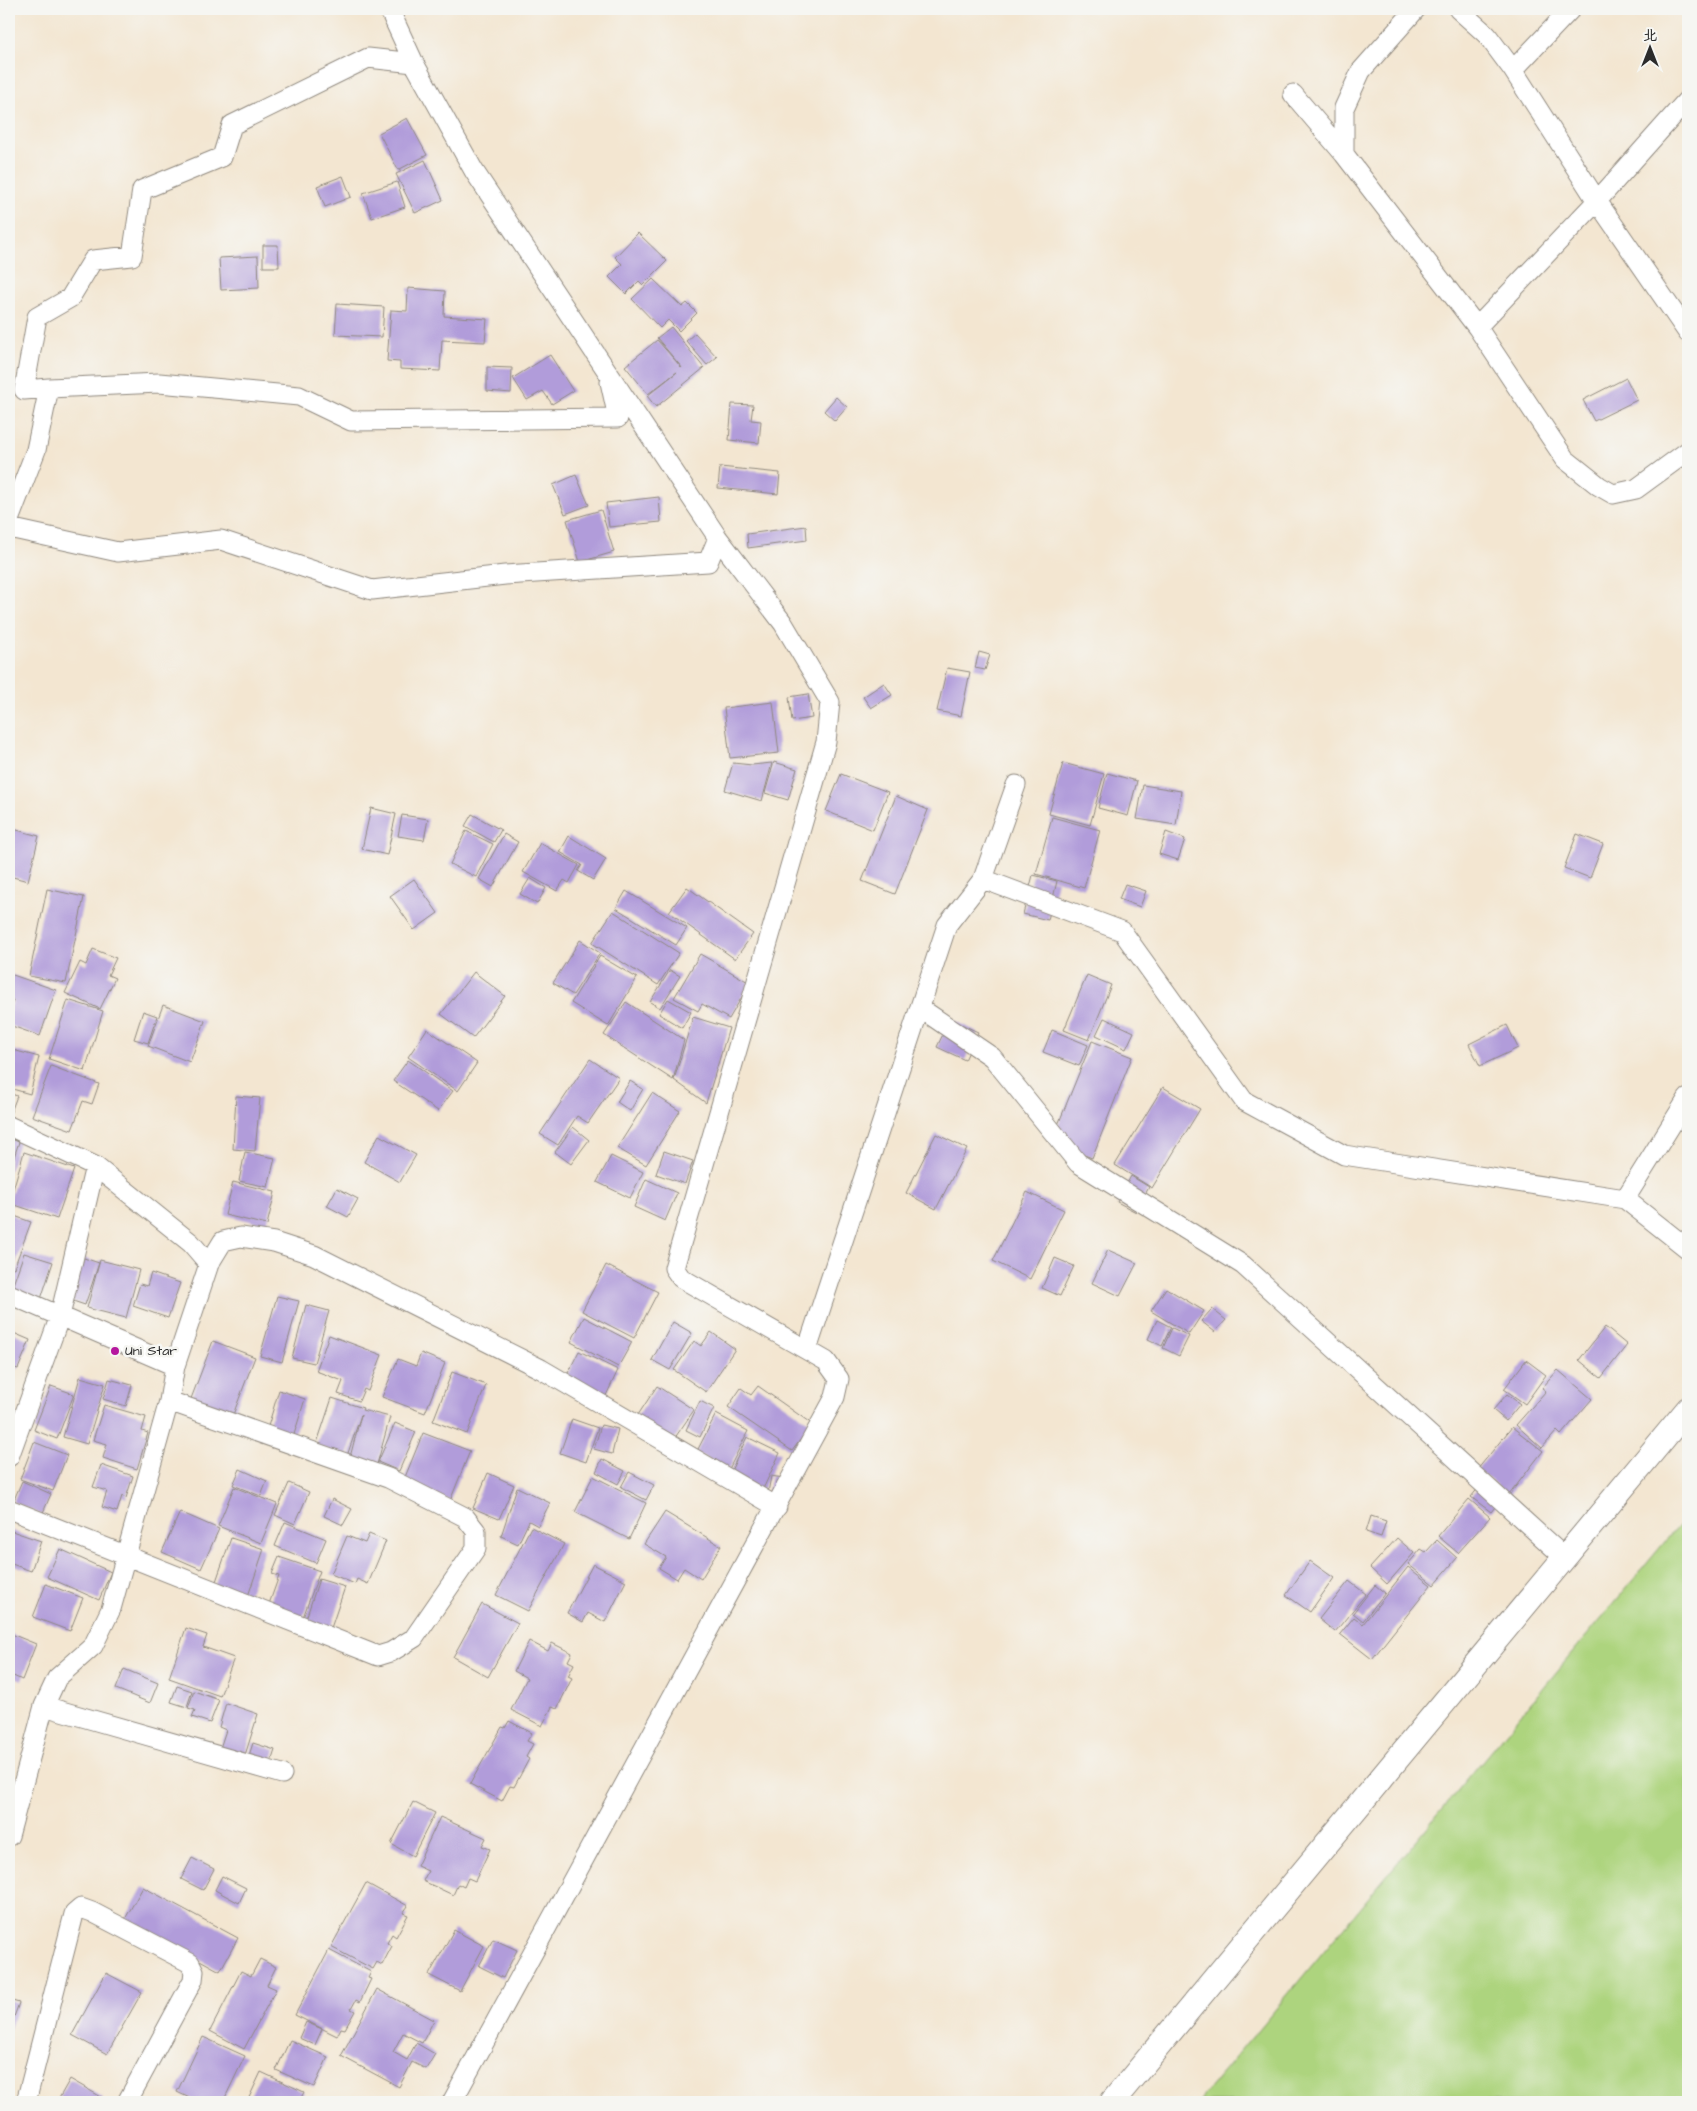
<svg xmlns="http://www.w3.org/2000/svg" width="1697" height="2111" viewBox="0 0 1697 2111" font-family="'Architects Daughter','LXGW WenKai TC',sans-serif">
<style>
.green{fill:#add47e;stroke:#6c8054}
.building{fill:#b19cda}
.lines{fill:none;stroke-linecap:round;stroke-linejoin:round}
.minor-casing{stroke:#8f887e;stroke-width:21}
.tertiary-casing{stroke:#8f887e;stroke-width:26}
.minor{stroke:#fff;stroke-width:19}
.tertiary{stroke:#fff;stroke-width:24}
.poi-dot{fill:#b5179e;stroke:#f6f6f2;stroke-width:2}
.labels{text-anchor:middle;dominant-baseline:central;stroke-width:5;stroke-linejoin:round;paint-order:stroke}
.poi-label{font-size:14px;fill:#2b2b2b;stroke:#f6f6f2;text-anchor:start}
</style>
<rect width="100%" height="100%" fill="#f6f6f2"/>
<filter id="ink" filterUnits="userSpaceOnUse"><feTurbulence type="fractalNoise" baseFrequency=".02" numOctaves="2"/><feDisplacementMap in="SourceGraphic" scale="10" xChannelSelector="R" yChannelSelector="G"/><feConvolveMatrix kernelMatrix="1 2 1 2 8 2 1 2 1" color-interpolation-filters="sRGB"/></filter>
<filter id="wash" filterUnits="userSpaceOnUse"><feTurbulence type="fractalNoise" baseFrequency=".0096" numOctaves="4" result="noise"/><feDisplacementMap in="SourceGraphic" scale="20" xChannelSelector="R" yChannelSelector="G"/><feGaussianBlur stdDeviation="1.12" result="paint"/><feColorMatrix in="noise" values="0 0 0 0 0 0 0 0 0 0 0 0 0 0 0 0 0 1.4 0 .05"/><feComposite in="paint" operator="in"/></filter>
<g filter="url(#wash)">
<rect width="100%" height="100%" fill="#f3e6d1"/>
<path class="green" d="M 1688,1514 L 1688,2102 L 1200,2102 L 1204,2095 Z"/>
<g id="blocks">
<path class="building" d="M 407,118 L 427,155 L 398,170 L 379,133 Z
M 425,160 L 443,200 L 415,213 L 396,174 Z
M 343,176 L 351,197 L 325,207 L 317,186 Z
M 397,182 L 405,207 L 372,218 L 363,193 Z
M 638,233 L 667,261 L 643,285 L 639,281 L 626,294 L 609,277 L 622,264 L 615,257 Z
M 263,245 L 278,245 L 279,267 L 263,267 Z
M 258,256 L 259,288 L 221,290 L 219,258 Z
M 653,279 L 682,307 L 687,303 L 697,313 L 679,331 L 668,320 L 660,328 L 632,299 Z
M 408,288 L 445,291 L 444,316 L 487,319 L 485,342 L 442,340 L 440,371 L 400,369 L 400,362 L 387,361 L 391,310 L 407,311 Z
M 337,304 L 384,307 L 382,337 L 335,335 Z
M 671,327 L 704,368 L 656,407 L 647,396 L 677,372 L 648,394 L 625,366 L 657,340 L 682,368 L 657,338 Z
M 695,333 L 717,357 L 707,365 L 686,341 Z
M 550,355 L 573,391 L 552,404 L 543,391 L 527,400 L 513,378 Z
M 487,367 L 512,368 L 511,393 L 487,391 Z
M 1626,378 L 1637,400 L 1594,421 L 1583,400 Z
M 836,397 L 847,407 L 835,421 L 824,411 Z
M 732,404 L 753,405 L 751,420 L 761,421 L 759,443 L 729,440 Z
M 720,467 L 780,473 L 778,494 L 718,488 Z
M 576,475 L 589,505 L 565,514 L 553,485 Z
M 659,497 L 661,522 L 609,527 L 606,503 Z
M 601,510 L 614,552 L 580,562 L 567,520 Z
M 806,526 L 807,540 L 748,548 L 747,534 Z
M 979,652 L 990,655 L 985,670 L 975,668 Z
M 947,668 L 970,672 L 961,716 L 937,711 Z
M 884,683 L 892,695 L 871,708 L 863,697 Z
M 808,694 L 812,718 L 792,721 L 789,697 Z
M 773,702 L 779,753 L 730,758 L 724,708 Z
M 774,762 L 797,769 L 788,800 L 765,793 Z
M 733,763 L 752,765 L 772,763 L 762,801 L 725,790 Z
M 1063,763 L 1104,774 L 1090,825 L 1049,814 Z
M 1107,773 L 1137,781 L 1128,816 L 1098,808 Z
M 841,774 L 888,792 L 873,830 L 826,811 Z
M 1143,785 L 1181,791 L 1176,825 L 1137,819 Z
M 896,796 L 928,810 L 895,894 L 862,881 Z
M 371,808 L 396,814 L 387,855 L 362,849 Z
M 472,814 L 501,830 L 494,842 L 465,826 Z
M 402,815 L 428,819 L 424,840 L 398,836 Z
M 1052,817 L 1100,830 L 1084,888 L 1036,874 Z
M 13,829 L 39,836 L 28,881 L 9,876 L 9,847 Z
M 466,831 L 493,844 L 476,877 L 450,864 Z
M 1166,832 L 1185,839 L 1178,860 L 1159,854 Z
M 504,834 L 518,842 L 493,887 L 479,879 Z
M 1577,834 L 1603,844 L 1590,878 L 1564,868 Z
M 569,836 L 606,859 L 593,880 L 578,871 L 582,865 L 560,852 Z
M 540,843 L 579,865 L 569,883 L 564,880 L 557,891 L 523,872 Z
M 1033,875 L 1057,881 L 1048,920 L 1023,914 Z
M 530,878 L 546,888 L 537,904 L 520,894 Z
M 414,879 L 438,913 L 414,930 L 390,896 Z
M 1125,884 L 1146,891 L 1140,907 L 1119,899 Z
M 687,887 L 753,934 L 735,959 L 669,912 Z
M 47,889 L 84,897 L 66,983 L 29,976 Z
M 626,891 L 687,928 L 676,945 L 616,908 Z
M 613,911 L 679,953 L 658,985 L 592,943 Z
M 580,940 L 600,953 L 573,995 L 553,983 Z
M 93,949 L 116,958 L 108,975 L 115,978 L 100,1009 L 65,993 L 80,962 L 86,965 Z
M 700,954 L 750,983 L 729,1019 L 702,1004 L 698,1011 L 674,998 Z
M 600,956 L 637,978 L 608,1026 L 571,1003 Z
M 670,970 L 680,976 L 660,1008 L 650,1002 Z
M 474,972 L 505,996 L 473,1038 L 441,1014 Z
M 10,974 L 56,990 L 40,1036 L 9,1025 L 9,1014 L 13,1000 L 9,999 Z
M 1087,975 L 1111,985 L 1089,1040 L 1064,1030 Z
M 668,999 L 691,1012 L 682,1028 L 659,1014 Z
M 68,1000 L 103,1011 L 85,1071 L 49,1059 Z
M 626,1002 L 684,1040 L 673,1080 L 604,1035 Z
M 163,1005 L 205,1021 L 190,1062 L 148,1046 Z
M 143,1011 L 157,1016 L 148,1043 L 134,1039 Z
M 693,1017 L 729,1028 L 706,1103 L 674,1080 Z
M 1104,1018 L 1134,1032 L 1126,1049 L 1096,1035 Z
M 950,1019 L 978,1032 L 965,1060 L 937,1047 Z
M 1507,1025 L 1518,1048 L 1480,1066 L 1469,1044 Z
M 427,1029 L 477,1063 L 458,1091 L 408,1057 Z
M 1052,1030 L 1088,1045 L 1079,1066 L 1043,1052 Z
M 1092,1041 L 1132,1057 L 1092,1158 L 1051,1142 Z
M 9,1049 L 39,1057 L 30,1094 L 9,1088 Z
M 590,1059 L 619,1078 L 588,1123 L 577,1116 L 558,1145 L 540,1134 Z
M 408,1060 L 453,1091 L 438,1111 L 393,1081 Z
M 51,1066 L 99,1084 L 92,1104 L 83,1101 L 72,1130 L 32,1116 Z
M 630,1081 L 643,1089 L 630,1111 L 617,1102 Z
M 1163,1087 L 1200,1109 L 1152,1188 L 1115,1165 Z
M 9,1093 L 17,1096 L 9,1117 Z
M 652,1093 L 680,1111 L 646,1165 L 617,1148 Z
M 236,1096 L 260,1098 L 255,1151 L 233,1149 Z
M 573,1127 L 589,1140 L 571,1164 L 555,1152 Z
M 936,1134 L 967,1149 L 936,1209 L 906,1193 Z
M 379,1135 L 416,1155 L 400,1182 L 364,1162 Z
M 9,1138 L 19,1142 L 9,1172 Z
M 664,1151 L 693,1161 L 685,1184 L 656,1174 Z
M 24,1152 L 74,1169 L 57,1219 L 9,1203 Z
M 245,1152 L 275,1158 L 268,1187 L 239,1181 Z
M 611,1156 L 643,1172 L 630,1198 L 597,1182 Z
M 1131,1176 L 1149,1187 L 1136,1212 L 1117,1202 Z
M 646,1179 L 677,1193 L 665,1221 L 634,1207 Z
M 233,1182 L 275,1192 L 267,1225 L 225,1215 Z
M 337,1188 L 358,1199 L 348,1217 L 327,1206 Z
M 1027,1192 L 1064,1210 L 1030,1279 L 993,1261 Z
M 9,1214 L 31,1222 L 14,1268 L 9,1266 Z
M 1108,1250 L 1137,1263 L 1120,1296 L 1092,1283 Z
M 24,1253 L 53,1262 L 40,1302 L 10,1293 Z
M 84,1258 L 99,1263 L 85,1305 L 70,1300 Z
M 1055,1258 L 1074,1266 L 1060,1296 L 1042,1288 Z
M 100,1260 L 139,1270 L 126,1318 L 87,1308 Z
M 606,1265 L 658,1292 L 634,1338 L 582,1311 Z
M 151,1273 L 180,1283 L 168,1318 L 133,1306 L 140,1284 L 147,1286 Z
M 1166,1288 L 1204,1311 L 1189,1334 L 1151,1311 Z
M 277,1296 L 299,1301 L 282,1362 L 260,1356 Z
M 306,1305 L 329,1311 L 314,1363 L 292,1358 Z
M 1212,1309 L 1226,1320 L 1215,1332 L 1201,1321 Z
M 584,1317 L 632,1342 L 618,1367 L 571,1342 Z
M 1157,1320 L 1171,1327 L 1162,1346 L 1148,1339 Z
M 673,1322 L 692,1333 L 670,1370 L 652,1360 Z
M 1605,1327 L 1627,1345 L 1601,1378 L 1579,1360 Z
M 1172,1328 L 1189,1336 L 1179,1356 L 1163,1348 Z
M 9,1331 L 30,1340 L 18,1369 L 9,1366 Z
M 711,1332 L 735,1349 L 706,1392 L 674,1370 L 694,1341 L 701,1346 Z
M 329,1335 L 382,1355 L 368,1391 L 364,1389 L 359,1401 L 338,1394 L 343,1381 L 316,1371 Z
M 213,1341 L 255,1357 L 231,1420 L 189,1404 Z
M 579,1351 L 618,1370 L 604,1400 L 564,1381 Z
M 421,1353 L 445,1363 L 425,1413 L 382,1397 L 398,1359 L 416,1366 Z
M 1526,1360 L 1546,1375 L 1525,1404 L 1504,1389 Z
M 1558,1370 L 1592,1399 L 1561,1435 L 1557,1431 L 1542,1448 L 1516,1425 L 1546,1391 L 1542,1388 Z
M 452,1372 L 486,1385 L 467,1434 L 433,1421 Z
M 80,1377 L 105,1384 L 87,1444 L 63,1437 Z
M 109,1379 L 132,1385 L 126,1406 L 103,1399 Z
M 51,1386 L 74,1394 L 57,1439 L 34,1430 Z
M 657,1386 L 694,1410 L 672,1442 L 636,1418 Z
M 758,1386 L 812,1424 L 792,1451 L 728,1407 L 741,1388 L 751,1395 Z
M 279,1390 L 305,1399 L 292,1441 L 266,1433 Z
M 1507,1394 L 1520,1404 L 1506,1421 L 1493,1410 Z
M 332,1398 L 363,1408 L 362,1410 L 390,1417 L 376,1468 L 349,1461 L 361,1415 L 347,1456 L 316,1446 Z
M 700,1401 L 714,1408 L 700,1437 L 686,1430 Z
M 104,1405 L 146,1417 L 142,1431 L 148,1433 L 137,1469 L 103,1458 L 107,1444 L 93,1440 Z
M 716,1414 L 748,1431 L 729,1469 L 696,1453 Z
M 572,1419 L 598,1428 L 586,1462 L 560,1453 Z
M 395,1423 L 416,1432 L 399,1471 L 378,1462 Z
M 601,1425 L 618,1429 L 612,1454 L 594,1449 Z
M 1512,1427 L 1543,1451 L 1509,1495 L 1477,1470 Z
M 423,1433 L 470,1451 L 450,1501 L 403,1482 Z
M 747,1437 L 780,1453 L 762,1491 L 729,1475 Z
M 34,1442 L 67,1455 L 53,1491 L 20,1479 Z
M 602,1459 L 625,1471 L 618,1484 L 596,1472 Z
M 101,1465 L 133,1476 L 126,1498 L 122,1496 L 117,1512 L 102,1507 L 107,1491 L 93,1487 Z
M 240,1469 L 267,1481 L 261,1496 L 233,1485 Z
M 629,1472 L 654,1485 L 646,1500 L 621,1487 Z
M 488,1473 L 514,1485 L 499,1519 L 473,1508 Z
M 593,1476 L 646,1503 L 629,1539 L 575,1512 Z
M 771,1476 L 783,1478 L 780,1495 L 768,1493 Z
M 22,1481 L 51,1494 L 42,1515 L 13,1502 Z
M 1483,1482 L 1503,1497 L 1491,1512 L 1471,1497 Z
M 289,1483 L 309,1492 L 295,1524 L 275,1515 Z
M 234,1487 L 277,1504 L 261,1543 L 218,1526 Z
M 517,1487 L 550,1503 L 538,1526 L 529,1521 L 518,1544 L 501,1536 Z
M 332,1499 L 352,1509 L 343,1525 L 324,1516 Z
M 1469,1499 L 1490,1517 L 1458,1553 L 1438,1536 Z
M 180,1512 L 219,1529 L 201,1569 L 162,1552 Z
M 665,1512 L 721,1546 L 701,1579 L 684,1568 L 677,1579 L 659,1568 L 666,1557 L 644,1544 Z
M 1371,1516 L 1386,1521 L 1381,1537 L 1366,1532 Z
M 285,1522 L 326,1539 L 316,1563 L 275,1546 Z
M 531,1527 L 564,1544 L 528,1611 L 496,1595 Z
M 9,1530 L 41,1541 L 31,1571 L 9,1563 Z
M 369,1534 L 386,1541 L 368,1584 L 357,1579 L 355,1584 L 331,1574 L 347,1536 L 365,1543 Z
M 231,1538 L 264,1549 L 246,1602 L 213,1590 Z
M 1397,1538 L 1414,1553 L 1387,1584 L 1370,1568 Z
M 1437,1540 L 1457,1558 L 1434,1585 L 1408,1564 L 1421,1549 L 1426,1552 Z
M 60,1549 L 111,1572 L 99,1600 L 47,1577 Z
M 279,1557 L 320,1571 L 302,1620 L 268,1607 L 279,1576 L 272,1574 Z
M 1310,1561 L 1334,1578 L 1310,1612 L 1286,1595 Z
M 593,1564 L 626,1581 L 605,1622 L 588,1613 L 583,1622 L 567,1613 Z
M 1408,1567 L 1431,1585 L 1372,1659 L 1340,1634 L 1354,1617 L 1363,1624 Z
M 319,1579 L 345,1587 L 329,1634 L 304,1625 Z
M 1349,1581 L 1366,1594 L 1335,1632 L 1319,1619 Z
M 46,1584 L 83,1598 L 70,1631 L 33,1617 Z
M 1375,1585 L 1385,1593 L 1363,1621 L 1353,1613 Z
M 482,1604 L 518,1623 L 488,1677 L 453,1657 Z
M 186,1628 L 207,1635 L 203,1647 L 234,1658 L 220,1696 L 169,1678 Z
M 9,1633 L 36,1644 L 22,1680 L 9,1674 Z
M 529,1641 L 548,1651 L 552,1643 L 572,1653 L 568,1661 L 574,1664 L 568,1676 L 572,1678 L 557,1709 L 552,1707 L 542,1726 L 511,1710 L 527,1678 L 514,1671 Z
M 124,1669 L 158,1683 L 150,1703 L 116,1689 Z
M 177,1686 L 192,1691 L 187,1707 L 171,1702 Z
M 194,1691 L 219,1700 L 210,1723 L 192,1717 L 195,1710 L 188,1708 Z
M 226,1703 L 258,1714 L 240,1771 L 215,1763 L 226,1730 L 219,1727 Z
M 509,1721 L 532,1733 L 527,1741 L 533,1744 L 526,1757 L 529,1759 L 514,1787 L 510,1786 L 502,1801 L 470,1784 L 502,1727 L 505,1728 Z
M 253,1743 L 275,1750 L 267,1775 L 245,1768 Z
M 413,1802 L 435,1813 L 413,1856 L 391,1844 Z
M 440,1817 L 486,1838 L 482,1846 L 490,1849 L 475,1881 L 468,1878 L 464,1887 L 458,1884 L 453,1895 L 423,1881 L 428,1871 L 417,1866 Z
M 192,1858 L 214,1869 L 203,1890 L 181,1879 Z
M 222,1876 L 246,1888 L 239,1903 L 215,1890 Z
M 366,1883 L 408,1906 L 403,1913 L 408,1915 L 396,1937 L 392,1934 L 387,1943 L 392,1946 L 382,1965 L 377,1962 L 373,1969 L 331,1947 Z
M 143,1887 L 238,1938 L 220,1971 L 125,1919 Z
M 454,1930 L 484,1946 L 460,1991 L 429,1975 Z
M 493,1939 L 517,1950 L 503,1978 L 479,1966 Z
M 329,1950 L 371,1972 L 368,1978 L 371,1979 L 360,2002 L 356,2000 L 351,2009 L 355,2011 L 345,2029 L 341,2028 L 337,2036 L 295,2015 Z
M 260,1959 L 276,1967 L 267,1985 L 276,1989 L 244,2049 L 210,2031 L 241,1971 L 251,1976 Z
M 106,1973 L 142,1992 L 107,2054 L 72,2035 Z
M 377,1989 L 434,2020 L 422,2043 L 403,2033 L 393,2052 L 407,2060 L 416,2043 L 435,2054 L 426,2069 L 412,2062 L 399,2087 L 341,2056 Z
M 9,2000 L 19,2003 L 9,2031 Z
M 306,2022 L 322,2029 L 315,2045 L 299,2038 Z
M 203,2037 L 245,2056 L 223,2102 L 198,2102 L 177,2092 Z
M 290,2040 L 328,2057 L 314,2087 L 276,2070 Z
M 261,2072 L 304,2092 L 299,2102 L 247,2102 Z
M 70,2079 L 103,2098 L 101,2102 L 57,2102 Z"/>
</g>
</g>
<g filter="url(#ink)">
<use href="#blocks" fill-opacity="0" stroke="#8f887e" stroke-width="1"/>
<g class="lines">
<g class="minor-casing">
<path id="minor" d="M 389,9 L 414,63 L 474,171 L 718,538 L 783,623 L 830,702 L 826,742 L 674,1268 L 681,1278 L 826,1361 L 839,1379 L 835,1397 L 452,2102
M 1458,9 L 1487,35 L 1513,70 L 1597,201 L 1688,333
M 1513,70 L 1571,9
M 1293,94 L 1344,154 L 1477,327 L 1565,459 L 1599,486 L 1613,494 L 1636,489 L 1688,451
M 1344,154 L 1344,108 L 1361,71 L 1416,9
M 1477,327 L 1597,201 L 1688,99
M 49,388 L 24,390 L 37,317 L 70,298 L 93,260 L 132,256 L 142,190 L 222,157 L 232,125 L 368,58 L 414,63
M 9,520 L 36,450 L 49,388 L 159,383 L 299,396 L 351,421 L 618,418 L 610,382
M 9,528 L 118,552 L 221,540 L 372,590 L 505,575 L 708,562 L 718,538
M 983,879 L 1122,931 L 1244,1101 L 1344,1155 L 1625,1199 L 1688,1249
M 920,1008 L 992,1057 L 1078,1163 L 1243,1265 L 1565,1558
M 9,1126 L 95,1166 L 191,1243 L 209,1264 L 175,1366 L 169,1401 L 111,1609 L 93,1646 L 57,1678 L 44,1706 L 9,1836
M 1625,1199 L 1688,1098
M 209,1264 L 223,1241 L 241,1237 L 274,1242 L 314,1255 L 541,1369 L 777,1507
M 9,1294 L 175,1366
M 807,1350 L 947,925 L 983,879 L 1016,785
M 9,1457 L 60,1316 L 95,1166
M 9,1509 L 378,1656 L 391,1652 L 414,1638 L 476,1548 L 476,1531 L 465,1517 L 388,1478 L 169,1401
M 44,1706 L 282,1774
M 26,2102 L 74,1914 L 81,1908 L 92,1912 L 190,1963 L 194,1971 L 193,1980 L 127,2102"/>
</g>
<g class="tertiary-casing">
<path id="tertiary" d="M 1112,2102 L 1688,1409"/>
</g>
<use href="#minor" class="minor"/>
<use href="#tertiary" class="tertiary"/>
</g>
</g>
<circle class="poi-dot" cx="115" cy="1351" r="5"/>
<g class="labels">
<g class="poi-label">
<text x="125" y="1351">Uni Star</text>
</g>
</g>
<rect width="1697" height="2111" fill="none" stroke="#f6f6f2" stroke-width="30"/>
<g transform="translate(1650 48)" stroke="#f6f6f2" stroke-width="4" paint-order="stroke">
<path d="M0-4L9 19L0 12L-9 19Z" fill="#2b2b2b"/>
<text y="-8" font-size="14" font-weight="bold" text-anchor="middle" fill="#2b2b2b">北</text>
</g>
</svg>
